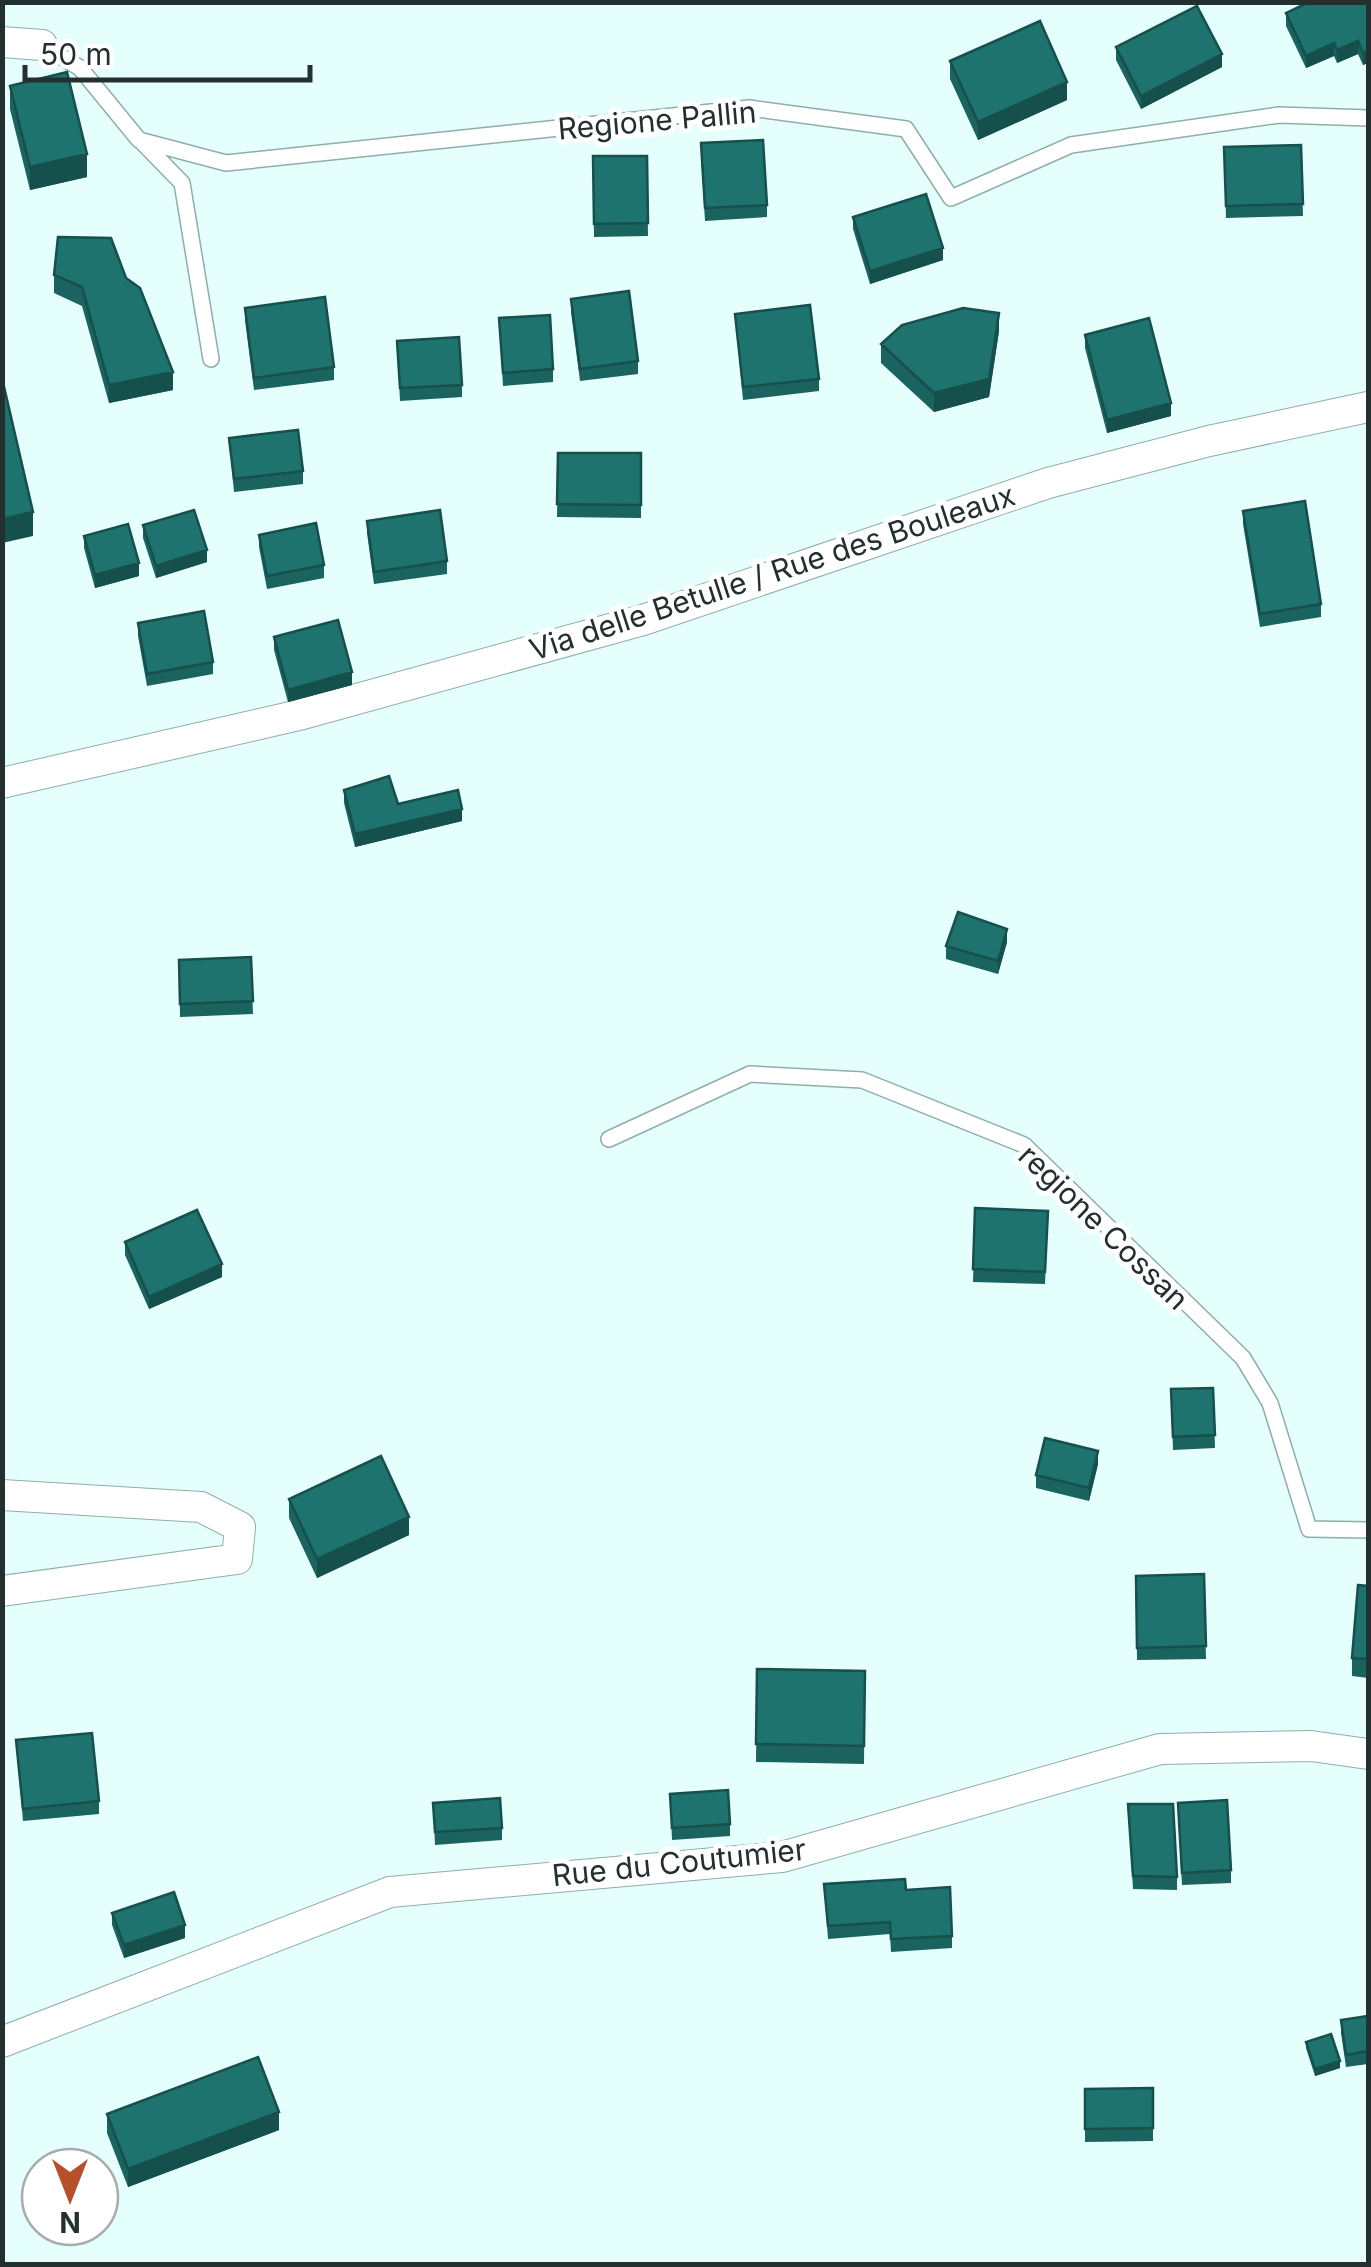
<svg xmlns="http://www.w3.org/2000/svg" width="1371" height="2267" viewBox="0 0 1371 2267" font-family="Inter,sans-serif">
<style>
.lines{fill:none;stroke-linecap:round;stroke-linejoin:round}
.service-casing{stroke:#8faeab;stroke-width:18}
.minor-casing{stroke:#8faeab;stroke-width:32}
.service{stroke:#fff;stroke-width:15}
.minor{stroke:#fff;stroke-width:30}
.wall{fill:#1b635f}
.shaded-wall{fill:#16504d}
.building{fill:#1f736e;stroke:#16504d;stroke-width:2.5}
.labels{text-anchor:middle;dominant-baseline:central;stroke-width:10;stroke-linejoin:round;paint-order:stroke}
.street-label{font-size:30px;fill:#24302f;stroke:#fff}
</style>
<rect width="100%" height="100%" fill="#e5fffc"/>
<g class="lines">
<g class="service-casing">
<path id="service" d="M 42,45 L 80,68 L 139,140 L 226,163 L 749,108 L 906,129 L 951,198 L 1071,145 L 1279,115 L 1368,118
M 142,142 L 182,183 L 211,359
M 609,1139 L 750,1074 L 862,1080 L 1024,1145 L 1243,1358 L 1270,1403 L 1309,1529 L 1368,1530"/>
</g>
<g class="minor-casing">
<path id="minor" d="M 2,42 L 42,45
M 2,783 L 299,715 L 643,620 L 1048,483 L 1209,441 L 1368,407
M 2,1495 L 201,1507 L 240,1527 L 237,1559 L 2,1591
M 2,2042 L 390,1892 L 782,1857 L 1160,1749 L 1311,1746 L 1368,1754"/>
</g>
<use href="#service" class="service"/>
<use href="#minor" class="minor"/>
</g>
<path class="wall" d="M 1368,2 L 1368,63 L 1363,65 L 1358,54 L 1337,63 L 1334,56 L 1306,68 L 1286,26 L 1286,13 Z
M 1116,47 L 1222,67 L 1141,109 L 1116,60 Z
M 950,61 L 1067,100 L 978,140 L 950,79 Z
M 10,86 L 87,177 L 30,190 L 10,109 Z
M 1301,145 L 1303,216 L 1226,218 L 1224,147 Z
M 701,155 L 767,205 L 767,217 L 705,221 Z
M 593,156 L 647,156 L 648,236 L 594,237 Z
M 853,217 L 943,260 L 870,284 L 853,229 Z
M 54,275 L 126,278 L 173,390 L 109,403 L 82,306 L 54,293 Z
M 571,299 L 638,361 L 638,374 L 580,381 L 571,312 Z
M 245,308 L 334,367 L 334,380 L 254,390 L 245,320 Z
M 735,314 L 819,379 L 819,391 L 743,400 Z
M 499,318 L 553,369 L 553,382 L 503,386 Z
M 999,331 L 989,397 L 934,412 L 881,363 L 881,344 Z
M 1085,335 L 1171,416 L 1107,433 L 1085,348 Z
M 397,341 L 462,385 L 462,397 L 400,401 Z
M 229,438 L 303,471 L 303,484 L 234,492 Z
M 558,453 L 641,453 L 641,518 L 557,517 Z
M 1243,511 L 1321,604 L 1321,617 L 1260,627 L 1243,524 Z
M 367,521 L 447,561 L 447,574 L 374,584 L 367,533 Z
M 143,525 L 207,562 L 156,578 L 143,538 Z
M 259,535 L 324,565 L 324,578 L 267,589 L 259,547 Z
M 84,536 L 139,576 L 95,588 L 84,548 Z
M 138,623 L 213,662 L 213,674 L 147,686 L 138,636 Z
M 274,637 L 352,685 L 288,702 L 274,650 Z
M 344,790 L 398,804 L 462,821 L 355,847 L 344,803 Z
M 1007,942 L 998,974 L 946,959 L 946,946 Z
M 251,957 L 253,1014 L 180,1017 L 179,960 Z
M 975,1208 L 1048,1211 L 1045,1284 L 973,1282 Z
M 125,1242 L 222,1277 L 149,1309 L 125,1255 Z
M 1213,1388 L 1215,1448 L 1173,1450 L 1171,1389 Z
M 1098,1464 L 1089,1501 L 1036,1488 L 1036,1475 Z
M 289,1499 L 409,1535 L 317,1578 L 289,1518 Z
M 1204,1574 L 1206,1659 L 1137,1660 L 1136,1576 Z
M 1368,1586 L 1368,1678 L 1352,1676 L 1352,1658 Z
M 757,1669 L 865,1671 L 864,1764 L 756,1762 Z
M 16,1740 L 99,1801 L 99,1814 L 23,1821 Z
M 670,1794 L 730,1824 L 730,1836 L 672,1840 Z
M 433,1803 L 502,1828 L 502,1840 L 435,1845 Z
M 1128,1804 L 1177,1877 L 1177,1890 L 1133,1889 Z
M 1178,1816 L 1231,1870 L 1231,1883 L 1182,1885 Z
M 824,1884 L 906,1890 L 952,1936 L 952,1948 L 891,1952 L 890,1934 L 828,1939 Z
M 112,1913 L 185,1938 L 124,1958 L 112,1925 Z
M 1368,2016 L 1368,2064 L 1346,2067 L 1341,2033 L 1341,2020 Z
M 1306,2042 L 1340,2068 L 1315,2076 L 1306,2048 Z
M 1153,2088 L 1153,2141 L 1085,2142 L 1085,2089 Z
M 107,2114 L 279,2130 L 128,2187 L 107,2133 Z"/>
<path class="shaded-wall" d="M 1358,41 L 1358,54 L 1337,63 L 1337,50 Z
M 1334,43 L 1334,56 L 1306,68 L 1306,56 Z
M 1368,50 L 1368,63 L 1363,65 L 1363,53 Z
M 1222,54 L 1222,67 L 1141,109 L 1141,96 Z
M 1067,82 L 1067,100 L 978,140 L 978,122 Z
M 87,154 L 87,177 L 30,190 L 30,167 Z
M 943,248 L 943,260 L 870,284 L 870,271 Z
M 999,313 L 999,331 L 989,397 L 934,412 L 934,393 Z
M 173,372 L 173,390 L 109,403 L 109,385 Z
M 1171,403 L 1171,416 L 1107,433 L 1107,420 Z
M 33,512 L 33,536 L 2,543 L 2,519 Z
M 207,550 L 207,562 L 156,578 L 156,566 Z
M 139,563 L 139,576 L 95,588 L 95,575 Z
M 352,672 L 352,685 L 288,702 L 288,690 Z
M 462,809 L 462,821 L 355,847 L 355,834 Z
M 1007,929 L 1007,942 L 998,974 L 998,961 Z
M 222,1264 L 222,1277 L 149,1309 L 149,1297 Z
M 1098,1451 L 1098,1464 L 1089,1501 L 1089,1488 Z
M 409,1517 L 409,1535 L 317,1578 L 317,1559 Z
M 185,1925 L 185,1938 L 124,1958 L 124,1945 Z
M 1340,2061 L 1340,2068 L 1315,2076 L 1315,2069 Z
M 279,2112 L 279,2130 L 128,2187 L 128,2169 Z"/>
<path class="building" d="M 1309,2 L 1368,2 L 1368,50 L 1363,53 L 1358,41 L 1337,50 L 1334,43 L 1306,56 L 1286,13 Z
M 1197,6 L 1222,54 L 1141,96 L 1116,47 Z
M 1040,21 L 1067,82 L 978,122 L 950,61 Z
M 67,72 L 87,154 L 30,167 L 10,86 Z
M 763,140 L 767,205 L 705,208 L 701,143 Z
M 1301,145 L 1303,204 L 1226,206 L 1224,147 Z
M 593,156 L 647,156 L 648,223 L 594,224 Z
M 926,194 L 943,248 L 870,271 L 853,217 Z
M 58,237 L 111,238 L 126,278 L 140,288 L 173,372 L 109,385 L 82,287 L 54,275 Z
M 629,291 L 638,361 L 580,369 L 571,299 Z
M 325,297 L 334,367 L 254,378 L 245,308 Z
M 810,305 L 819,379 L 743,387 L 735,314 Z
M 963,308 L 999,313 L 989,379 L 934,393 L 881,344 L 902,325 Z
M 550,315 L 553,369 L 503,373 L 499,318 Z
M 1149,318 L 1171,403 L 1107,420 L 1085,335 Z
M 459,337 L 462,385 L 400,388 L 397,341 Z
M 2,378 L 33,512 L 2,519 Z
M 298,430 L 303,471 L 234,479 L 229,438 Z
M 558,453 L 641,453 L 641,505 L 557,504 Z
M 1305,501 L 1321,604 L 1260,614 L 1243,511 Z
M 194,510 L 207,550 L 156,566 L 143,525 Z
M 440,510 L 447,561 L 374,572 L 367,521 Z
M 316,523 L 324,565 L 267,576 L 259,535 Z
M 128,524 L 139,563 L 95,575 L 84,536 Z
M 204,611 L 213,662 L 147,674 L 138,623 Z
M 338,620 L 352,672 L 288,690 L 274,637 Z
M 389,776 L 398,804 L 458,790 L 462,809 L 355,834 L 344,790 Z
M 958,912 L 1007,929 L 998,961 L 946,946 Z
M 251,957 L 253,1001 L 180,1004 L 179,960 Z
M 975,1208 L 1048,1211 L 1045,1272 L 973,1269 Z
M 197,1210 L 222,1264 L 149,1297 L 125,1242 Z
M 1213,1388 L 1215,1435 L 1173,1437 L 1171,1389 Z
M 1045,1438 L 1098,1451 L 1089,1488 L 1036,1475 Z
M 381,1456 L 409,1517 L 317,1559 L 289,1499 Z
M 1204,1574 L 1206,1646 L 1137,1648 L 1136,1576 Z
M 1358,1585 L 1368,1586 L 1368,1659 L 1352,1658 Z
M 757,1669 L 865,1671 L 864,1746 L 756,1744 Z
M 92,1733 L 99,1801 L 23,1809 L 16,1740 Z
M 728,1790 L 730,1824 L 672,1828 L 670,1794 Z
M 500,1798 L 502,1828 L 435,1832 L 433,1803 Z
M 1227,1800 L 1231,1870 L 1182,1873 L 1178,1803 Z
M 1128,1804 L 1173,1804 L 1177,1877 L 1133,1876 Z
M 905,1879 L 906,1890 L 950,1887 L 952,1936 L 891,1939 L 890,1922 L 828,1926 L 824,1884 Z
M 174,1892 L 185,1925 L 124,1945 L 112,1913 Z
M 1368,2016 L 1368,2051 L 1346,2055 L 1341,2020 Z
M 1331,2034 L 1340,2061 L 1315,2069 L 1306,2042 Z
M 258,2057 L 279,2112 L 128,2169 L 107,2114 Z
M 1153,2088 L 1153,2128 L 1085,2129 L 1085,2089 Z"/>
<g class="labels">
<g class="street-label">
<text transform="translate(657 120) rotate(-5)">Regione Pallin</text>
<text transform="translate(772 572) rotate(-18)">Via delle Betulle / Rue des Bouleaux</text>
<text transform="translate(1104 1227) rotate(44)">regione Cossan</text>
<text transform="translate(679 1862) rotate(-6)">Rue du Coutumier</text>
</g>
</g>
<rect width="1371" height="2267" fill="none" stroke="#24302f" stroke-width="10"/>
<g transform="translate(70 2197) rotate(180)"><circle r="48" fill="#ffffff" stroke="#a7acac" stroke-width="2.5"/>
<path d="M0-8L18 38L0 25L-18 38Z" fill="#b74f2b"/>
<text y="-15" font-size="28" font-weight="bold" text-anchor="middle" fill="#24302f">N</text>
</g>
<path d="M25 65v15h285v-15" fill="none" stroke="#24302f" stroke-width="5"/>
<text x="40" y="65" font-size="30" fill="#24302f" stroke="#ffffff" stroke-width="8" paint-order="stroke">50 m</text>
</svg>
